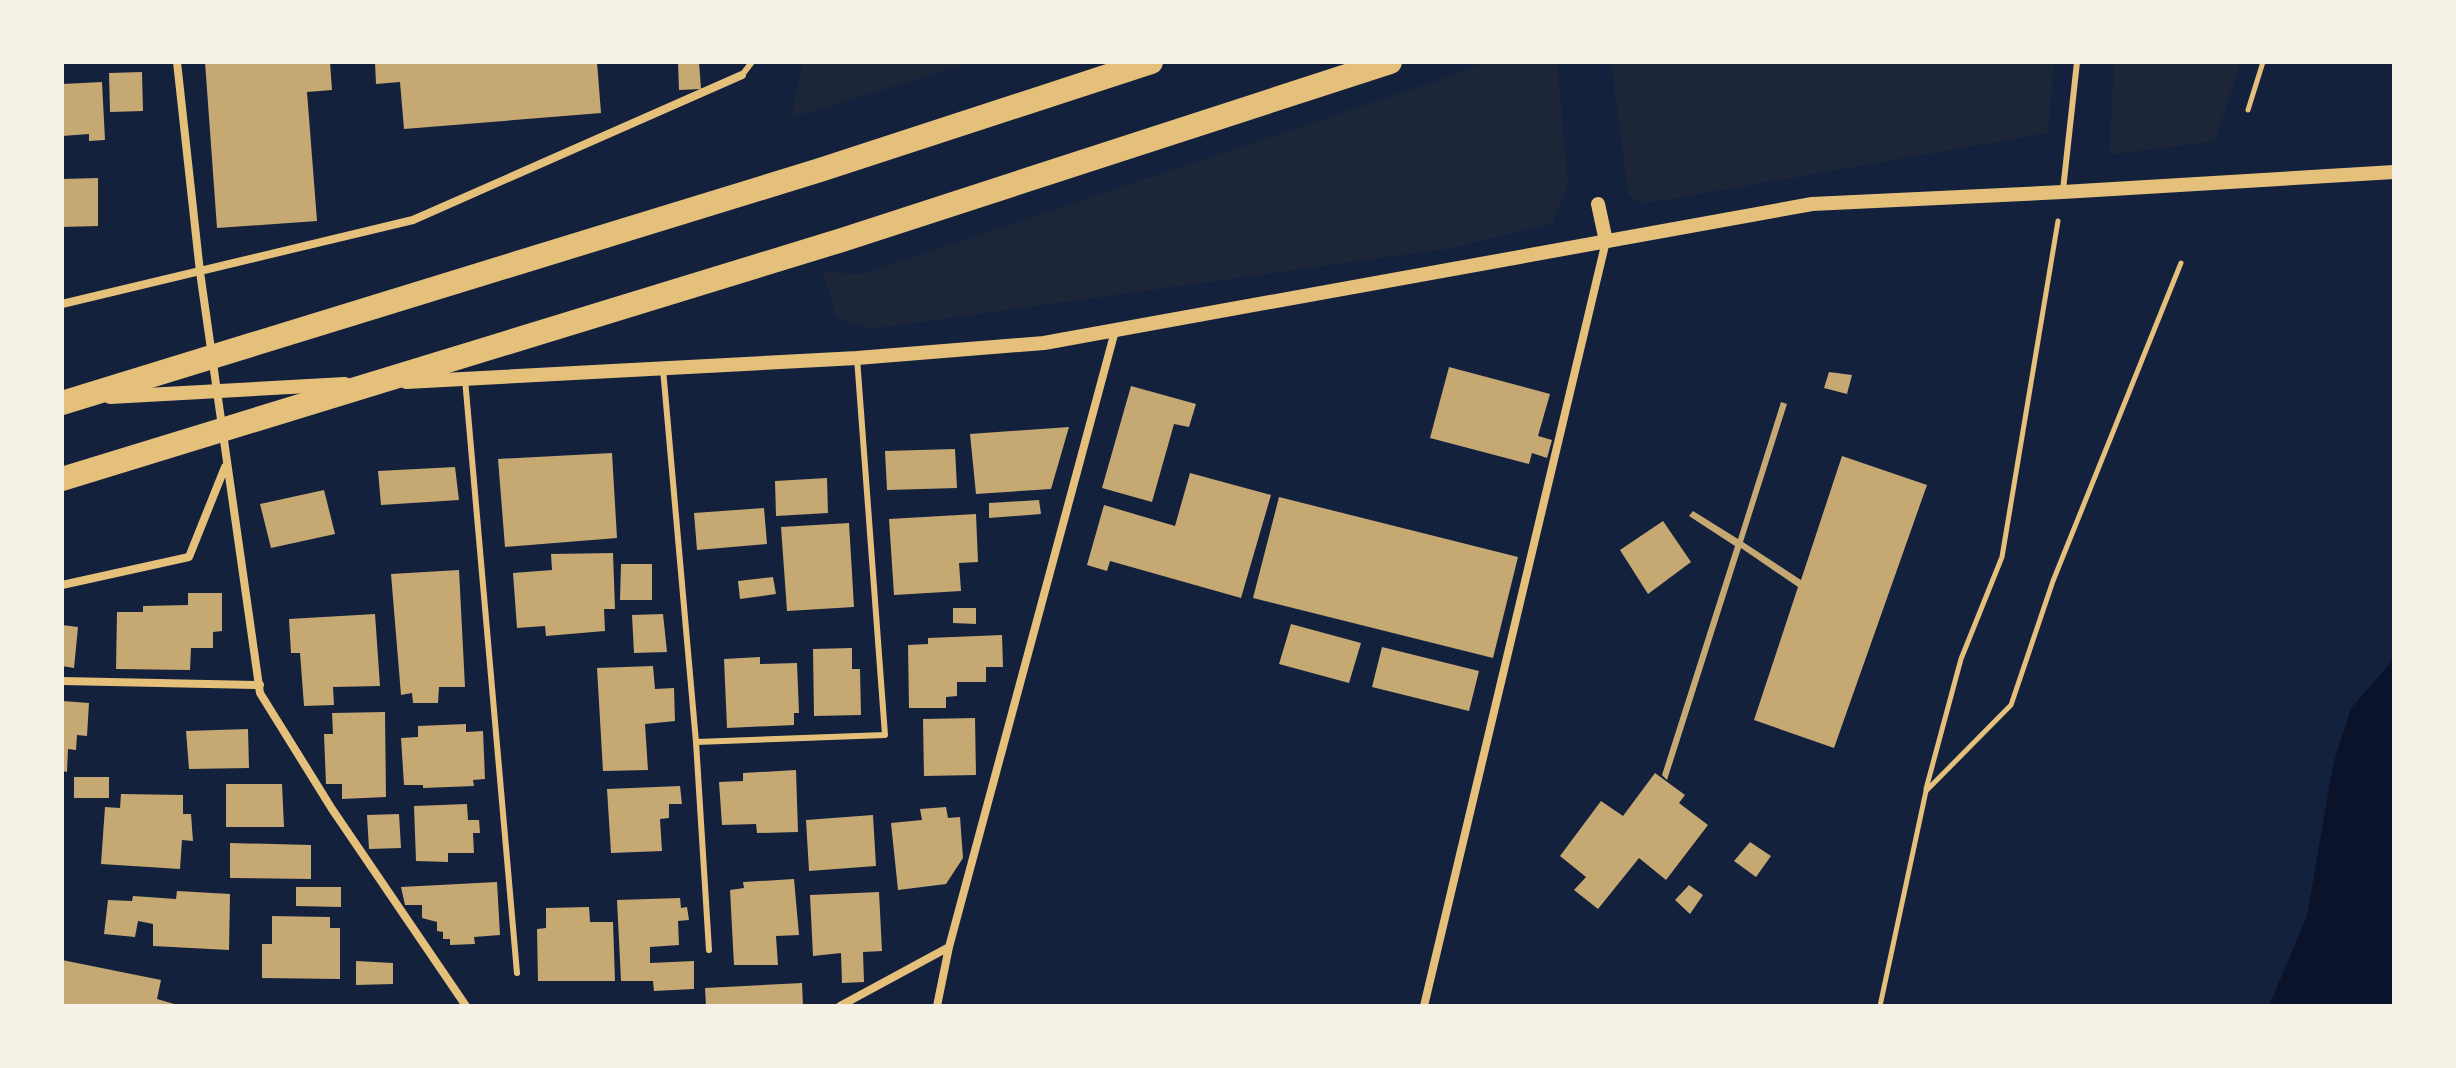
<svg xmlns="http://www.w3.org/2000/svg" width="2456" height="1068" viewBox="0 0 2456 1068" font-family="'IBM Plex Sans',sans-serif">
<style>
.green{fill:#1d2539}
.water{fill:#0b132b}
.building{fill:#c6a872}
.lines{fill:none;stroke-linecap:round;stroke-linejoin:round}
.path{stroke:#e5c07b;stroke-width:5}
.service{stroke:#e5c07b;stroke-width:6}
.minor{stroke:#e5c07b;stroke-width:8}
.tertiary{stroke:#e5c07b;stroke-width:14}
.motorway{stroke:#e5c07b;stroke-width:24}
</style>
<rect width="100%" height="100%" fill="#14213d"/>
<path class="green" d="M 803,62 L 973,62 L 791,118 Z
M 1484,62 L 1557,62 L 1568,185 L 1552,224 L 1453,248 L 870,329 L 837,318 L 823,272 L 862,274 L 1431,83 Z
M 1611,62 L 2054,62 L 2048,133 L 1642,204 L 1628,194 Z
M 2114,62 L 2241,62 L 2215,141 L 2109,155 Z"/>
<path class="water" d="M 2394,659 L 2394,1006 L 2269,1006 L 2307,916 L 2333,765 L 2351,708 Z"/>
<path class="building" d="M 205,62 L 330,62 L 332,90 L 307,92 L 317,221 L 217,228 Z
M 375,62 L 597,62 L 601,113 L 404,129 L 400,82 L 376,84 Z
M 678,62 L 699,62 L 701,89 L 679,90 Z
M 142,72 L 143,111 L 110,112 L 109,73 Z
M 102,82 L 105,140 L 89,141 L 89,134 L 62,136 L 62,84 Z
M 98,178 L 98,226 L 62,227 L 62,179 Z
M 1449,367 L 1550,394 L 1538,436 L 1552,440 L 1547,458 L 1532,453 L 1529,464 L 1430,438 Z
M 1829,372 L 1852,375 L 1847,394 L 1824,388 Z
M 1131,386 L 1196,404 L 1189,427 L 1174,424 L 1152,502 L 1102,488 Z
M 1781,402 L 1787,404 L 1743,542 L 1801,580 L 1842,456 L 1927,485 L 1834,748 L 1754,720 L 1798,587 L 1741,548 L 1667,780 L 1662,775 L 1735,546 L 1689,516 L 1693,511 L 1738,539 Z
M 1069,427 L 1051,489 L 976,494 L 970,434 Z
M 955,449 L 957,488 L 887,490 L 885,451 Z
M 612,453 L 617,538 L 505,547 L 498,459 Z
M 455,467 L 459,500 L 381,505 L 378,471 Z
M 1190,473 L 1271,495 L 1241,598 L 1110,561 L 1107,571 L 1087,565 L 1104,505 L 1175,526 Z
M 827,478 L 828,513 L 776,516 L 775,481 Z
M 324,490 L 335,534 L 271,548 L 260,504 Z
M 1279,497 L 1518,557 L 1493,658 L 1253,598 Z
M 1039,500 L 1041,514 L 989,518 L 989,503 Z
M 764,508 L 767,544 L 697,550 L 694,513 Z
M 976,514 L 978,562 L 959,563 L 961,591 L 894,595 L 889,519 Z
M 1663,521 L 1691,562 L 1648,594 L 1620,550 Z
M 849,523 L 854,607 L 787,611 L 781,527 Z
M 613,553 L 615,609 L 604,609 L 605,631 L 546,636 L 545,626 L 517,628 L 513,573 L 552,570 L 551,554 Z
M 621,564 L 652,564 L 652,600 L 620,600 Z
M 459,570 L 465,687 L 439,687 L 438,703 L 413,703 L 412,693 L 401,695 L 391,574 Z
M 773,577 L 776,594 L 740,599 L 738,581 Z
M 188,593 L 222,593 L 222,631 L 213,632 L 213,648 L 191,648 L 190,670 L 116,669 L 117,612 L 143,612 L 143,606 L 188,605 Z
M 953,608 L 976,608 L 976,624 L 953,623 Z
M 375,614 L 380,686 L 333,687 L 334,705 L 304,706 L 300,653 L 291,653 L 289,619 Z
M 663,614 L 667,652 L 634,653 L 632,615 Z
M 1291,624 L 1361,643 L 1349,683 L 1279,664 Z
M 62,625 L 78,627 L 74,668 L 62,666 Z
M 1002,635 L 1003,667 L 986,667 L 986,682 L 957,682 L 957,696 L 946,697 L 946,708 L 909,708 L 908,645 L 928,644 L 928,638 Z
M 1382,647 L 1479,671 L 1469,711 L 1372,687 Z
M 852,648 L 852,669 L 860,669 L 861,715 L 814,716 L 813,649 Z
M 760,657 L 760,664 L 797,663 L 799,713 L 794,713 L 794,725 L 727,728 L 724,659 Z
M 653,666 L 655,689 L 674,688 L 675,721 L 645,724 L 648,770 L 603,771 L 597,668 Z
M 62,701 L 89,703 L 87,736 L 77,735 L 76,750 L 68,749 L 67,772 L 62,771 Z
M 385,712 L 386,797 L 342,799 L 342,784 L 326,784 L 324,734 L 333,734 L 332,713 Z
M 975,718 L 976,775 L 924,776 L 923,719 Z
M 466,724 L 466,732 L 483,731 L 485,779 L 473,780 L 474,786 L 423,788 L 423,785 L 404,785 L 401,738 L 418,737 L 418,726 Z
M 248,729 L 249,768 L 189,769 L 186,731 Z
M 796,770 L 798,832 L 757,833 L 756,824 L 722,825 L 719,782 L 743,781 L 743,773 Z
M 1655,773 L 1685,795 L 1679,803 L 1708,825 L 1666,880 L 1639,858 L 1598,909 L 1574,890 L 1586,877 L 1560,856 L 1601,801 L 1623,816 Z
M 74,777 L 109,777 L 109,798 L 74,798 Z
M 226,784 L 282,784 L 284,827 L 226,827 Z
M 680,786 L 682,804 L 669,804 L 669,818 L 660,819 L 662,851 L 611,853 L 607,789 Z
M 121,794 L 183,795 L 183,814 L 191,814 L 193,841 L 182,840 L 180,869 L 101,864 L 105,807 L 120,808 Z
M 467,804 L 468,820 L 479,820 L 480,833 L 473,833 L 474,853 L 448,853 L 448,862 L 416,861 L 414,806 Z
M 946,807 L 948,818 L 960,817 L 963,858 L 946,884 L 898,890 L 891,823 L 922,820 L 920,809 Z
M 399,814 L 401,848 L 369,849 L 367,815 Z
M 873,815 L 876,866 L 809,871 L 806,820 Z
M 1750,842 L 1771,856 L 1756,877 L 1734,861 Z
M 230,843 L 311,845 L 311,879 L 230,878 Z
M 794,879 L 799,935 L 776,936 L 778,965 L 734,965 L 730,890 L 744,888 L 743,882 Z
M 497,882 L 500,935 L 474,937 L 475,944 L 450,945 L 450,939 L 443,939 L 443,932 L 437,931 L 437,922 L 422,918 L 422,905 L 405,905 L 401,887 Z
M 1689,885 L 1703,895 L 1690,914 L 1675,900 Z
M 296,887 L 341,887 L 341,907 L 296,906 Z
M 177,891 L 230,894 L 229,950 L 153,946 L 153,924 L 138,921 L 135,937 L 104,934 L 108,900 L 132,901 L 133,896 L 176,899 Z
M 879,892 L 882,951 L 863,952 L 864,982 L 842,983 L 841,953 L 813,956 L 810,895 Z
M 680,898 L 681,908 L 687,907 L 689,920 L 678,921 L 679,945 L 650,947 L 650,963 L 694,961 L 694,989 L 654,991 L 653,981 L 621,981 L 617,900 Z
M 589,907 L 590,922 L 613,922 L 615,981 L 538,981 L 537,929 L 546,928 L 546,908 Z
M 272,916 L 330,917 L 330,928 L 340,928 L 340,979 L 262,978 L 262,944 L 272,944 Z
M 62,960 L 161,980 L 157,999 L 181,1006 L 62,1006 Z
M 356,961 L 393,963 L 393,984 L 356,985 Z
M 802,983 L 803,1006 L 706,1006 L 705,988 Z"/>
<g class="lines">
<path class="path" d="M 2248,110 L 2263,62
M 1926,789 L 1961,659 L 2002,557 L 2058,221
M 1880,1006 L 1926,791 L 2011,705 L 2053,581 L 2181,263"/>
<path class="service" d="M 742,75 L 752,62
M 2063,190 L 2077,62
M 663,369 L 696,742 L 709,950
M 465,379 L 517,973
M 696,742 L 885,735 L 857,358"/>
<path class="minor" d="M 177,62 L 200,272 L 260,693 L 332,809 L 466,1006
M 62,304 L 413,220 L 742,75
M 62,585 L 189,557 L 225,467
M 62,681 L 260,685
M 840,1006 L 949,947
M 937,1006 L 949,947 L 1115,331
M 1424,1006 L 1606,241"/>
<path class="tertiary" d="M 1598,204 L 1606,241
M 406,382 L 857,358 L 1044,343 L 1812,204 L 2063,192 L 2394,172
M 110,397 L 345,384"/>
<path class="motorway" d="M 62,403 L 820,170 L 1151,62
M 62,479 L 842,240 L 1390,62"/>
</g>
<rect width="2456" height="1068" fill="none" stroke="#f6f1e7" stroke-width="128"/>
</svg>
